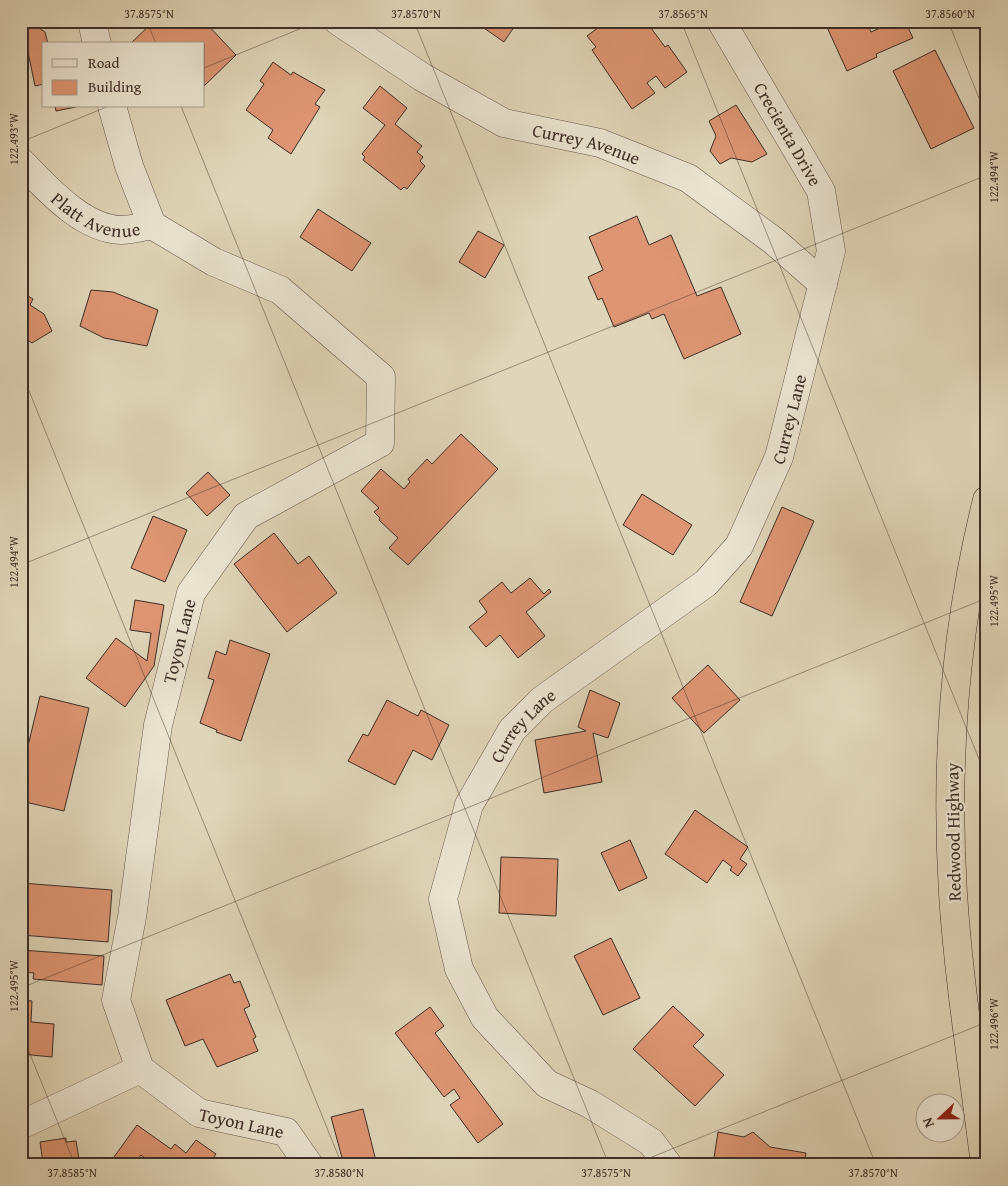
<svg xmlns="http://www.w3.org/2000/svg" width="1008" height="1186" viewBox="0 0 1008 1186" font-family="'Gentium Book Plus',serif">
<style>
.building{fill:#dd9573;stroke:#3d2e28}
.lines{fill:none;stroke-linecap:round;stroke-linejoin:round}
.street-casing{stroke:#66584c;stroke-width:29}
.highway-casing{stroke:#3d2e28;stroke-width:29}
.street{stroke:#eae4d1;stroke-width:28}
.highway{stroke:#dfd5b8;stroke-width:28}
.ticks{fill:none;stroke:#3d2e28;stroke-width:1;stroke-opacity:0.45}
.labels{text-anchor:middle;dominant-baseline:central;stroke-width:4.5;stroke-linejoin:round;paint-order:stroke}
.street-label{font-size:18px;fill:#3d2e28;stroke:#eae4d1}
.neatline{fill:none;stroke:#3d2e28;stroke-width:2}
.ticks-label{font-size:12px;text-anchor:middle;fill:#3d2e28}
</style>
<rect width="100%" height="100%" fill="#dfd5b8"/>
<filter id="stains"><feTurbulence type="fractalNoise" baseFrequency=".004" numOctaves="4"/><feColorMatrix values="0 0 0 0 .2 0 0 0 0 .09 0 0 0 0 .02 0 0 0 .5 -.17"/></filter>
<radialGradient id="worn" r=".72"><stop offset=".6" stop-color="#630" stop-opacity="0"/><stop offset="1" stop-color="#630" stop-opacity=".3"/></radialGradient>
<path class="building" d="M 21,21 L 28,21 L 45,32 L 48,44 L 44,44 L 44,84 L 35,86 L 28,52 L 21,48 Z
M 154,21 L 204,21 L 236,55 L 204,86 L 204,44 L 130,44 Z
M 474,21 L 518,21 L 504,42 Z
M 546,21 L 563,21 L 558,29 Z
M 607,21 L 656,21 L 651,28 L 665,47 L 668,45 L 687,72 L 665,88 L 656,76 L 647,83 L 655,93 L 632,109 L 592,50 L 596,47 L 587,36 Z
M 835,21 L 866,21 L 871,32 L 896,21 L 905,21 L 913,38 L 876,54 L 877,57 L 847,71 L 826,25 Z
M 935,50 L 974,128 L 931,149 L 893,71 Z
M 273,62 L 291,75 L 293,72 L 325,90 L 315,104 L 320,107 L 291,154 L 268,138 L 273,130 L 246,110 L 264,84 L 260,81 Z
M 380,86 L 407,108 L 395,124 L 422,146 L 417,152 L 423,157 L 420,161 L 425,166 L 407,189 L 404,187 L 401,190 L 363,160 L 365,157 L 362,154 L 385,125 L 363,108 Z
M 736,105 L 767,154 L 752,162 L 731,158 L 720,164 L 710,151 L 716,136 L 709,121 Z
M 55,106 L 76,106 L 76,107 L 56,111 Z
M 318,209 L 371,243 L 352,271 L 300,237 Z
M 637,216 L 649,245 L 671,235 L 697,296 L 721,287 L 741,334 L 684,359 L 664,314 L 652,319 L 649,313 L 614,327 L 602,298 L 598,300 L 588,277 L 603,270 L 589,237 Z
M 478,231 L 504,245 L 485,278 L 459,262 Z
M 91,290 L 113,292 L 158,310 L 147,346 L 104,338 L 80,326 Z
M 23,293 L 33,299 L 30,305 L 44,314 L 52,331 L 32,343 L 21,336 Z
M 461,434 L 498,469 L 408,565 L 389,548 L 398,538 L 379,520 L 380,518 L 374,512 L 379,508 L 361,491 L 381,469 L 404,489 L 410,482 L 408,479 L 427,459 L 432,464 Z
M 208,472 L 230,495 L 207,516 L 186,493 Z
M 642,494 L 692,525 L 673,555 L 623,525 Z
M 782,507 L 814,521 L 772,616 L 740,602 Z
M 153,516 L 187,530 L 165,582 L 131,568 Z
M 274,533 L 298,564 L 309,556 L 337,593 L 287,632 L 234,564 Z
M 530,578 L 544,594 L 549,589 L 551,592 L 526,612 L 545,636 L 518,658 L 500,635 L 486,647 L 469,627 L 487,612 L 479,601 L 502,582 L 511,593 Z
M 135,600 L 164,605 L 154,666 L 125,707 L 86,678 L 116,638 L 147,661 L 151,633 L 130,630 Z
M 230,640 L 270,654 L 241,741 L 216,732 L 217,730 L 200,723 L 214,680 L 208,678 L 216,651 L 226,655 Z
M 708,665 L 740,700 L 704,733 L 672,698 Z
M 590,690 L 620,703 L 608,738 L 593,733 L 602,782 L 544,793 L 535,740 L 586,731 L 578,727 Z
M 40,696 L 89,708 L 64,811 L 21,801 L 21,775 Z
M 387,700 L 418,716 L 421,710 L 449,725 L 432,760 L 413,750 L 395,785 L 348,761 L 363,734 L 368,736 Z
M 695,810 L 748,847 L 740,859 L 747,864 L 738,876 L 730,870 L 732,867 L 723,860 L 707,883 L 665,854 Z
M 630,840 L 647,878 L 619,891 L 601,853 Z
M 501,857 L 558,859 L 556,916 L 499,913 Z
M 21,883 L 112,890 L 108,942 L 21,935 Z
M 611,938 L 640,998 L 603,1015 L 574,956 Z
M 21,950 L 104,956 L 102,985 L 33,979 L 34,973 L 21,972 Z
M 230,974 L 234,983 L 240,981 L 250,1006 L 244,1009 L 256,1037 L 253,1039 L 258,1051 L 217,1067 L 203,1039 L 185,1046 L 166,1000 Z
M 21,1000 L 32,1001 L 31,1022 L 54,1024 L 52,1057 L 21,1054 Z
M 673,1006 L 704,1035 L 693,1046 L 724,1075 L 695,1106 L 633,1049 Z
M 430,1007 L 444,1026 L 435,1033 L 503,1124 L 478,1143 L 450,1105 L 460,1098 L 454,1089 L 444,1097 L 395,1033 Z
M 363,1109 L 377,1165 L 344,1165 L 331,1117 Z
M 137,1125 L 171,1149 L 175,1144 L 186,1153 L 196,1140 L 216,1154 L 208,1165 L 150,1165 L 151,1163 L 141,1155 L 134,1165 L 124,1165 L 114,1157 Z
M 718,1132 L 744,1137 L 753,1132 L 770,1147 L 806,1153 L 804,1165 L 713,1164 Z
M 66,1138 L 66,1142 L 76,1141 L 80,1165 L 34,1165 L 43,1163 L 40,1142 Z"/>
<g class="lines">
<g class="street-casing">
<g id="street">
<path d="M 92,21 L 97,44"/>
<path id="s1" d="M 338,21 L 422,77 L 504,123 L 600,143 L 688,178 L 774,241 L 823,284"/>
<path d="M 112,106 L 129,166 L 152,225"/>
<path id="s2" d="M 21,162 C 47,188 82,229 121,230 C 131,230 142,227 152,225"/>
<path id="s3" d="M 152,225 L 214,262 L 280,290 L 381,377 L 380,443 L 246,516 L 191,593 L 158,725 L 132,917 L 116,1000 L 140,1069 L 199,1113 L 286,1132 L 309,1165"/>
<path d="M 21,1125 L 140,1069"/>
<path id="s4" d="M 668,1165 L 651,1142 L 590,1104 L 547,1084 L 485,1018 L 459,969 L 443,899 L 469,805 L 512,730 L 542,700 L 706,583 L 739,546 L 779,457 L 831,251 L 821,191 L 721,21"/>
</g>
</g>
<g class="highway-casing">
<path id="highway" d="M 985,1165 C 974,1075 959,985 953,894 C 945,764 955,628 987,500"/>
</g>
<use href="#street" class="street"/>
<use href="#highway" class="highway"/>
</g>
<path class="ticks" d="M 147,21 L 156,44M 414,21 L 876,1165M 681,21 L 987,779M 948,21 L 987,118M 204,68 L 319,21M 181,106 L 609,1165M 21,142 L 109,106M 21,371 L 342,1165M 21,565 L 987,175M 21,988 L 987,598M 21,1032 L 75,1165M 632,1165 L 987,1022"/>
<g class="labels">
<g class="street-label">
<text transform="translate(788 134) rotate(60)">Crecienta Drive</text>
<text stroke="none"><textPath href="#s1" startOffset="280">Currey Avenue</textPath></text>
<text stroke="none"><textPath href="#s2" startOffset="95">Platt Avenue</textPath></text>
<text stroke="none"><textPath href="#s4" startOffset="980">Currey Lane</textPath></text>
<text transform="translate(179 641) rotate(-76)">Toyon Lane</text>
<text stroke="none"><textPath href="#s4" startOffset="560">Currey Lane</textPath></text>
<text transform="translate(953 832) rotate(-91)">Redwood Highway</text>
<text stroke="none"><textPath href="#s3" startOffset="1195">Toyon Lane</textPath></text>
</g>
</g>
<rect width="1008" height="1186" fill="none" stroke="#dfd5b8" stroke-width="55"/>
<rect x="42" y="42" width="162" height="65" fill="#eae4d1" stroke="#a59b8d"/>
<rect x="52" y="59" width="25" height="8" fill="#eae4d1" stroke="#a59b8d"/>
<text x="88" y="68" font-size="15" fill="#3d2e28">Road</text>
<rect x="52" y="80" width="25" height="15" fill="#dd9573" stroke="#a59b8d"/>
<text x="88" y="92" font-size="15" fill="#3d2e28">Building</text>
<g transform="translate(940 1118) rotate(248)"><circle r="24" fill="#eae4d1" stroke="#a59b8d"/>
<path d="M0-4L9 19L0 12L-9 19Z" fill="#8f2418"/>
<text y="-8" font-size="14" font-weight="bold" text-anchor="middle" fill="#3d2e28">N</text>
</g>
<rect x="28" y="28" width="952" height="1130" class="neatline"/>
<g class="ticks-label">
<text x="149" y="18">37.8575°N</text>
<text x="416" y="18">37.8570°N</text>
<text x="683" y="18">37.8565°N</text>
<text x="950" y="18">37.8560°N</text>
<text transform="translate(14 139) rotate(-90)" y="4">122.493°W</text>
<text transform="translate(994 177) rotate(-90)" y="4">122.494°W</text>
<text transform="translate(14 562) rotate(-90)" y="4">122.494°W</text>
<text transform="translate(994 601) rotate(-90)" y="4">122.495°W</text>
<text transform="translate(14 986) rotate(-90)" y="4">122.495°W</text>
<text transform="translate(994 1024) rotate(-90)" y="4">122.496°W</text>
<text x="72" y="1177">37.8585°N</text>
<text x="339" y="1177">37.8580°N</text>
<text x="606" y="1177">37.8575°N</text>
<text x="873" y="1177">37.8570°N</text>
</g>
<rect width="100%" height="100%" filter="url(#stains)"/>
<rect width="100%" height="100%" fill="url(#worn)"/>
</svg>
